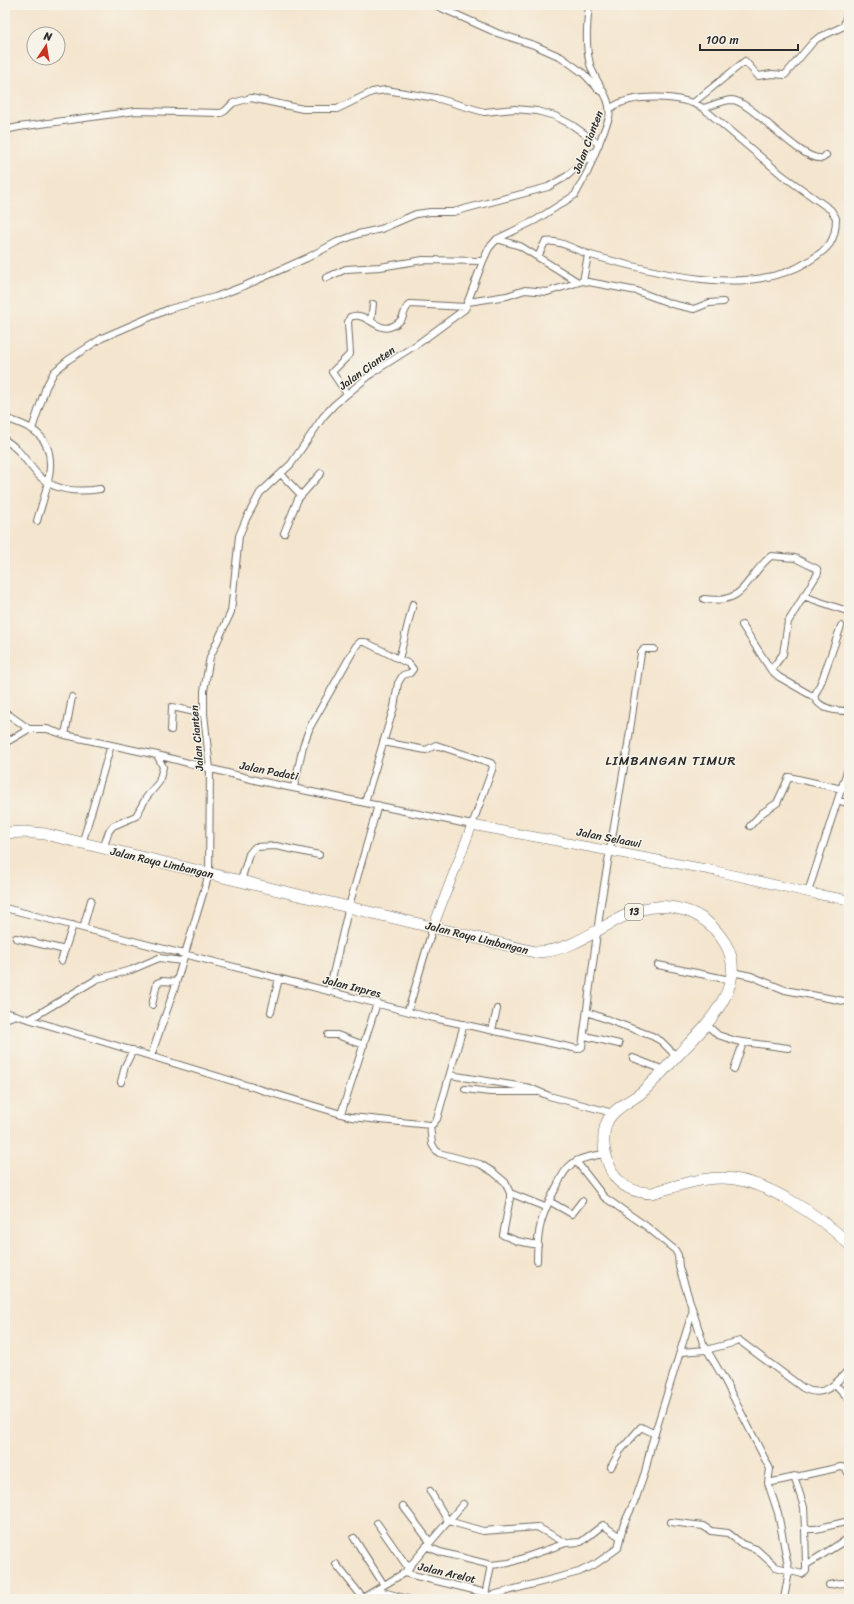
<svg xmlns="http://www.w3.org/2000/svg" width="854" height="1604" viewBox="0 0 854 1604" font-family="Sriracha,sans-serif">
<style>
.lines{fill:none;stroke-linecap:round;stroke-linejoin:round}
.street-casing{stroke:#716c64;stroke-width:8}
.secondary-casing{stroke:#716c64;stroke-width:10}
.highway-casing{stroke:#716c64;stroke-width:12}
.street{stroke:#fff;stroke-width:6}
.secondary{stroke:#fff;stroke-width:9}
.highway{stroke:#fff;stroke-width:11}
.labels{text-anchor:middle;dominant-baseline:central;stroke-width:3;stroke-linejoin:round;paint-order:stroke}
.shield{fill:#f7f3e8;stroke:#686764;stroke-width:1}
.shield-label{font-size:10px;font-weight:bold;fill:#2b2b2b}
.street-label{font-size:11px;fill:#2b2b2b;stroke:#f7f3e8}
.quarter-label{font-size:13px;letter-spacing:1px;fill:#2b2b2b;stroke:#f7f3e8}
</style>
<rect width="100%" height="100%" fill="#f7f3e8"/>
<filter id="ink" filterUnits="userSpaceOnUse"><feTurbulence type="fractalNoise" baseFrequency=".025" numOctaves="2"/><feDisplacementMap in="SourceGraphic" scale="8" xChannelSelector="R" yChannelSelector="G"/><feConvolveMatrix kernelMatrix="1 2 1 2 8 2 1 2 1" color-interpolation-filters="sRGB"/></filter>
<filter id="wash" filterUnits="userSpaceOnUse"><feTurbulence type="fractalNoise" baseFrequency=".012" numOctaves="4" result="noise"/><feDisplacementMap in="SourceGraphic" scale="16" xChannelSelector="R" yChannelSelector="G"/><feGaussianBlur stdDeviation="0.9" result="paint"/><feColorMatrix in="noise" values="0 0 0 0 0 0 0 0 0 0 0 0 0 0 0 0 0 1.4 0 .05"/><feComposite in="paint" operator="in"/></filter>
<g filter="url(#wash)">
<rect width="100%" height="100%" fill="#f4e5ce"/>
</g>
<g filter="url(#ink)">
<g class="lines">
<g class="street-casing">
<path id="street" d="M 435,5 L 497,33 L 534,45 L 561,57 L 583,73 L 600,91
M 693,103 L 745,61 L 758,76 L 772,74 L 785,75 L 813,42 L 818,38 L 844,26 L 846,17 L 849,16
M 703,108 C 712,106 723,100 732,100 C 752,101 801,163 823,158 L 826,155
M 5,130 L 19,127 L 136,111 L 221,113 L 225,111 L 233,103 L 251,98 L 303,109 L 337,109 L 372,92 L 386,90 L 436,98 L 484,112 L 515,109 L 537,111 L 555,116 L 572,125 L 599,144
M 497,239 L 520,246 L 578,282
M 538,257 L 545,242 C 559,239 577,251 591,255 C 654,273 750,299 809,261 C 828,249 836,242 836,218 L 831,210 L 782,175 L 703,108 C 681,95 632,93 611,108
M 326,278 L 346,269 L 380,267 L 423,260 L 483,261
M 583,281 L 588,255
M 468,302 L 507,296 L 525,290 L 547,292 L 583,281 L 637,291 L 672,304 L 694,309 L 709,303 L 723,302
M 371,321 L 373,304
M 347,394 L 332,372 L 350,354 L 348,322 L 350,317 C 370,309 379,342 401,320 C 405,315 404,308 410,304 L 466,307
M 5,418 C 16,422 30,426 38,434 C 62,455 44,495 37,521
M 32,429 L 46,387 L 54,372 L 68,360 L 102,338 L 169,309 L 215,297 L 244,286 L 307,258 L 337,242 L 358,234 L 381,229 L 416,214 L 430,212 L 453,212 L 548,187 L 567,176 L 595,151
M 5,440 C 18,448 24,458 33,469 C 49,491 75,493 100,489
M 281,474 L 301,495
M 284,533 L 298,499 L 321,473
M 803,596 L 847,611
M 704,599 C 747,605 744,578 771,556 L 795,558 L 817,569 L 818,573 L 788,622 L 783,654 L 771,670 L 779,677 L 814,697
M 742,625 L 771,670
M 841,626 L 822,680 L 814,697 C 820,710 837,711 849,711
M 5,712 L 29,729
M 171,730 L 172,707 L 204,714
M 65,735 L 72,697
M 5,743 L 29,729 L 47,729 L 65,735 L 157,755 L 259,781 L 472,825 L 492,770 L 493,766 L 491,763 L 436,745 L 426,750 L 383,742
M 294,787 L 303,746 L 310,727 L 356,646 L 360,642 L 365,642 L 399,659 L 413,604
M 838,800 L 849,804
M 365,802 L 394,707 L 398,683 L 403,675 L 410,673 L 413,669 L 409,664 L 399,659
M 750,826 L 762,813 L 777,803 L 789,777 L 842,789
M 82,844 L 111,745
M 103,849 L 109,831 L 113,826 L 136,816 L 146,798 L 159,782 L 163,767 L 157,755
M 241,881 L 249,854 L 255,847 L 276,846 L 319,855
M 808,892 L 849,765
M 5,908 L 429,1017 L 578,1049 L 582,1047 L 601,903 L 628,744 L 641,653 L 644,649 L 654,649
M 83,928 L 91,900
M 16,938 L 65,950
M 61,961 L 73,925
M 658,965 L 730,980
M 732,972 L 751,976 L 785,990 L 849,1002
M 329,991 L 349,906 L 378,805
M 152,1005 L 157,983 L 162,981 L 176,982
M 408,1011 L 433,927
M 5,1012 L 351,1117 L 430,1125 L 432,1144 L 435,1149 L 439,1153 L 480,1164 L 493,1172 L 505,1182 L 510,1193 L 510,1198 L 503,1235 L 517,1241 L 538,1245
M 271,1012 L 279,978
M 587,1012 L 652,1036 L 661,1041 L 677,1057
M 5,1019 L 16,1015
M 30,1019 L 97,979 L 131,970 L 159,958 L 182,961
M 707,1025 L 718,1035 L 736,1041 L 788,1048
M 492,1030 L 497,1009
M 328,1035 L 337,1035 L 364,1045
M 585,1036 L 619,1044
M 151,1056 L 174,990 L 209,874 L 210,769 L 204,714 L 204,691 L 210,657 L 231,612 L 239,536 L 246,519 L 260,493 L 291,464 L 323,417 L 334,405 L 375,371 L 419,343 L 465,309 L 483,261 L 489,248 L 497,239 L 536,220 L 575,195 L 588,171 L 609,118 C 613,97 595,84 590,64 C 585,45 587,24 589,5
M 633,1058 L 664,1070
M 734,1069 L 743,1043
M 450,1075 L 530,1088 L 549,1096 L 613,1113
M 121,1082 L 125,1066 L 133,1050
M 465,1089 L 490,1092 L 537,1092
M 341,1114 L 377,1003
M 430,1125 L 433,1124 L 437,1119 L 464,1024
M 576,1161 L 604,1197 L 646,1226 L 675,1250 L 678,1255 L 679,1267 L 703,1343 L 724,1379 L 770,1469 L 768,1483 L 778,1513 L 789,1571 L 784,1599
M 510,1193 L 545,1207
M 549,1201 L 572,1214 L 582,1201
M 537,1261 C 537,1228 542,1213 558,1184 C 561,1177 565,1169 572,1164 C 581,1157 594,1156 604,1154
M 681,1352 L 706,1350 L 740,1341 L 803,1388 C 824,1399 837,1383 849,1369
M 836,1385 L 849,1399
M 611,1467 L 620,1451 L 641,1427 L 655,1434
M 794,1476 L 804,1507 L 805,1529
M 768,1483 L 841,1467 L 845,1468 L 849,1474
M 430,1491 L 448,1521 L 483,1531 L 537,1527 L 566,1543
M 403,1506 L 430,1542
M 849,1521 L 816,1529 L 805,1529 L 806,1565 L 849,1538
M 671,1522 L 703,1526 L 711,1531 L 728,1533 L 742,1544 L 756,1549 L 776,1567 L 802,1574 L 806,1571 L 806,1565
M 377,1523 L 409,1569
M 354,1538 L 384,1585
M 426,1546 L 440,1552 L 491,1565 L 509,1563 L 566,1543 L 581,1542 L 603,1525 L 620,1537
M 336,1564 L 363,1598
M 404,1573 L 486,1593
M 829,1585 L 842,1583 L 849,1584
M 376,1590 L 408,1599
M 485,1595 L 491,1565
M 485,1597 L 579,1572 L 597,1563 L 618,1548 L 623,1526 L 636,1498 L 645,1472 L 651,1446 L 692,1313
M 361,1599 L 404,1573 L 463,1504"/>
</g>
<g class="secondary-casing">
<path id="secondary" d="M 433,927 L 472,825 L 716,871 L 815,894 L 849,900"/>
</g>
<g class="highway-casing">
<path id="highway" d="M 5,833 L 24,832 L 45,834 L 535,952 C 593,952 625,891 684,910 C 702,915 715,927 725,943 C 750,984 705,1027 679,1054 C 667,1067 654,1081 641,1093 C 631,1101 614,1108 608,1120 C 600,1137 604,1155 612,1172 C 620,1187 636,1193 652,1193 C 674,1187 698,1178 721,1178 C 762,1177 820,1216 849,1244"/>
</g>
<use href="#street" class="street"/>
<use href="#secondary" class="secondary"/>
<use href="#highway" class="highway"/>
</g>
</g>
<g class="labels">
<rect class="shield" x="625" y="904" width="18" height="16" rx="3"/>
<g class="shield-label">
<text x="634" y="912">13</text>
</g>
<g class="street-label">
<text transform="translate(588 142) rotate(-69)">Jalan Cianten</text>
<text transform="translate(367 368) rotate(-36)">Jalan Cianten</text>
<text transform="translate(197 738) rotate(-95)">Jalan Cianten</text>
<text transform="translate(269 771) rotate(11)">Jalan Padati</text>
<text transform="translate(609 838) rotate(11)">Jalan Selaawi</text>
<text transform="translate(162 863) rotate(13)">Jalan Raya Limbangan</text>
<text transform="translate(477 938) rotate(14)">Jalan Raya Limbangan</text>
<text transform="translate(352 987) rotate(14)">Jalan Inpres</text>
<text transform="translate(447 1573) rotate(13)">Jalan Arelot</text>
</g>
<g class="quarter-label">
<text x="671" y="760">LIMBANGAN TIMUR</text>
</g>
</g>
<rect width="854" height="1604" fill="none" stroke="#f7f3e8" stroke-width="20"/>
<g transform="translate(46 46) rotate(12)"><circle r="19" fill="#f7f3e8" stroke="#a5a39c"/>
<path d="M0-3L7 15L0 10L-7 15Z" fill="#c8321e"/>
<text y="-6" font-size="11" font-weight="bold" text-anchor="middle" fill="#2b2b2b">N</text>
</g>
<path d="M700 44v6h98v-6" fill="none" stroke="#2b2b2b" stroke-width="2"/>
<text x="706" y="44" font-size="12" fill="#2b2b2b" stroke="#f7f3e8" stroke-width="3" paint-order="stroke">100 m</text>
</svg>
